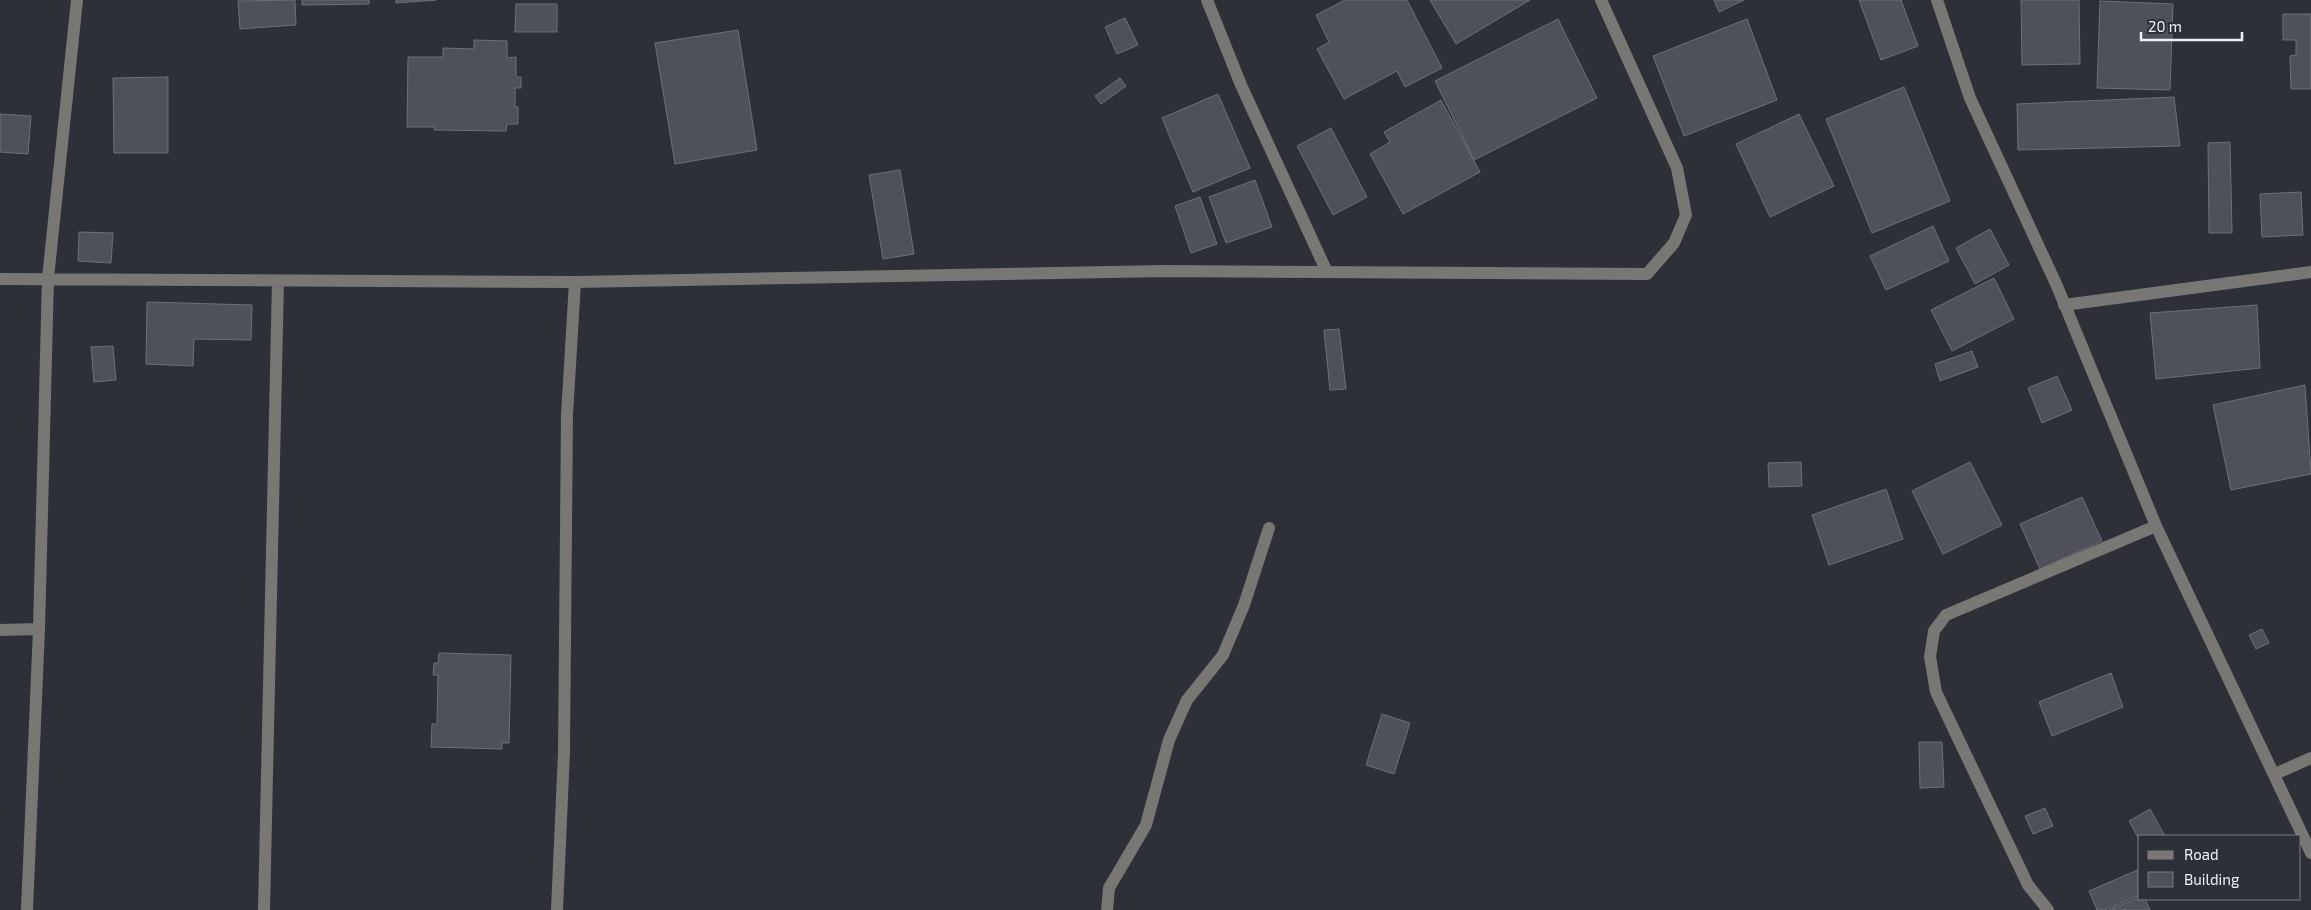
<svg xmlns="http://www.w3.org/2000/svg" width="2311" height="910" viewBox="0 0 2311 910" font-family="'Exo 2',sans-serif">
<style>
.building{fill:#4e5159;stroke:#6d7079}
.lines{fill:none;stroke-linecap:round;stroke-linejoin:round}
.minor{stroke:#787773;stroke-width:12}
</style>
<rect width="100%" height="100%" fill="#2e3038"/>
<path class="building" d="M 295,0 L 296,25 L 240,29 L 238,1 Z
M 302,0 L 369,0 L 369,4 L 302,5 Z
M 396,0 L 436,0 L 396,3 Z
M 1345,0 L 1407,0 L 1442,68 L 1405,87 L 1397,71 L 1344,99 L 1317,49 L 1329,42 L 1316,15 Z
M 1430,0 L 1530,0 L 1456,44 Z
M 1714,0 L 1744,0 L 1719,12 Z
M 1859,0 L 1901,0 L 1918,46 L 1881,60 Z
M 2021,0 L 2079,0 L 2080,64 L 2022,65 Z
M 2100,1 L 2173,4 L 2170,90 L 2097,88 Z
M 516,4 L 557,4 L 557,32 L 515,32 Z
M 2283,14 L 2311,14 L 2311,89 L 2291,89 L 2290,56 L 2296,55 L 2296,40 L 2283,40 Z
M 1125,18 L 1138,45 L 1117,54 L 1105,27 Z
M 1558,19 L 1597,98 L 1474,160 L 1435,81 Z
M 1747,19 L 1777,100 L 1684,136 L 1653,56 Z
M 738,30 L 757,150 L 675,164 L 655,43 Z
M 474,40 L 507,41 L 507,58 L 516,57 L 516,77 L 521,77 L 521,88 L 515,88 L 515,107 L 518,107 L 518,124 L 507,124 L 506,131 L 434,130 L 435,127 L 407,127 L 408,57 L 443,57 L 443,48 L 474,49 Z
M 168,77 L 168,153 L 114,153 L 113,78 Z
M 1120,78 L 1126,86 L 1101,104 L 1095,96 Z
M 1904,87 L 1950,201 L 1872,233 L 1826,119 Z
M 1218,94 L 1250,168 L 1193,192 L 1162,118 Z
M 2174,97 L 2180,146 L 2018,150 L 2017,104 Z
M 1441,100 L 1480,172 L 1403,214 L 1370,154 L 1390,142 L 1384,132 Z
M 0,114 L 31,116 L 28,154 L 0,152 Z
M 1799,114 L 1834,186 L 1770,217 L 1736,144 Z
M 1331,128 L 1367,197 L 1333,215 L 1297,146 Z
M 2230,142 L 2232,233 L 2209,233 L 2208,143 Z
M 900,170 L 914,254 L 883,259 L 869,175 Z
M 1255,180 L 1272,227 L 1226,243 L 1209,197 Z
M 2301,192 L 2303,235 L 2262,237 L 2260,194 Z
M 1200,197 L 1217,244 L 1191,253 L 1175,206 Z
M 1933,226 L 1949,261 L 1886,290 L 1870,256 Z
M 1990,229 L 2009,265 L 1975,284 L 1956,248 Z
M 79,232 L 113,233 L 111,263 L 78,261 Z
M 1994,278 L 2014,319 L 1952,351 L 1931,310 Z
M 147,302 L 252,305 L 251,340 L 194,339 L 193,366 L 146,364 Z
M 2257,305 L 2260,368 L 2156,379 L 2150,313 Z
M 1339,329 L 1346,389 L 1330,390 L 1324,330 Z
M 113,346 L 116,380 L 94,382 L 91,347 Z
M 1972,351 L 1978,367 L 1940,381 L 1935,364 Z
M 2057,376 L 2072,410 L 2042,423 L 2028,388 Z
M 2305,385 L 2311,474 L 2231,490 L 2213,405 Z
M 1801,462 L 1802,486 L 1769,487 L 1768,463 Z
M 1970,462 L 2002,525 L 1943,554 L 1912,491 Z
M 1886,489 L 1903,539 L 1829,565 L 1812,515 Z
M 2082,497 L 2102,541 L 2040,569 L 2020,524 Z
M 2262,629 L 2269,643 L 2256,649 L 2249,635 Z
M 439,653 L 511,655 L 509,743 L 502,743 L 502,749 L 431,747 L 432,724 L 437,724 L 438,675 L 433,675 L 434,663 L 438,663 Z
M 2111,673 L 2123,707 L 2052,736 L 2039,702 Z
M 1382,714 L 1410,723 L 1394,774 L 1366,765 Z
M 1919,742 L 1942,742 L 1944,787 L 1920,788 Z
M 2045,808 L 2053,826 L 2033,834 L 2025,816 Z
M 2150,809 L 2165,836 L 2140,836 L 2140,841 L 2129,821 Z
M 2140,869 L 2140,895 L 2105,910 L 2097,910 L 2089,891 Z
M 2140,897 L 2145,899 L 2150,910 L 2109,910 Z"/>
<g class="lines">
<path class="minor" d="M 1207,0 L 1241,85 L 1327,272
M 1937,0 L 1970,98 L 2057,286 L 2156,526 L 2311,853
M 0,279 L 575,282 L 1164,271 L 1647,274 L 1674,243 L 1686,215 L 1677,168 L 1601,0
M 2064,305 L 2311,272
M 0,630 L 39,629
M 2275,774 L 2311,758
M 27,910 L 39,629 L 48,278 L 77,0
M 264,910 L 278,281
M 557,910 L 564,752 L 567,415 L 575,282
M 1107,910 L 1109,888 L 1146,825 L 1169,740 L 1187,700 L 1223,655 L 1244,605 L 1269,528
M 2048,910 L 2028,885 L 1936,692 L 1930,657 L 1934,631 L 1946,615 L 2156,526"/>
</g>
<rect x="2138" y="835" width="162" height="65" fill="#2e3038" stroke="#7b7d84"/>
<rect x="2148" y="851" width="25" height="8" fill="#787773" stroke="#7b7d84"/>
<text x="2184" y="860" font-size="15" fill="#eef0f5">Road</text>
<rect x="2148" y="872" width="25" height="15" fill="#4e5159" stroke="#7b7d84"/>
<text x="2184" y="885" font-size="15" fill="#eef0f5">Building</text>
<path d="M2141 32v8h101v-8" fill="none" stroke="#eef0f5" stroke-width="2.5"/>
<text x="2148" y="32" font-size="15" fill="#eef0f5" stroke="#2e3038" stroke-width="4" paint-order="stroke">20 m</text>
</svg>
